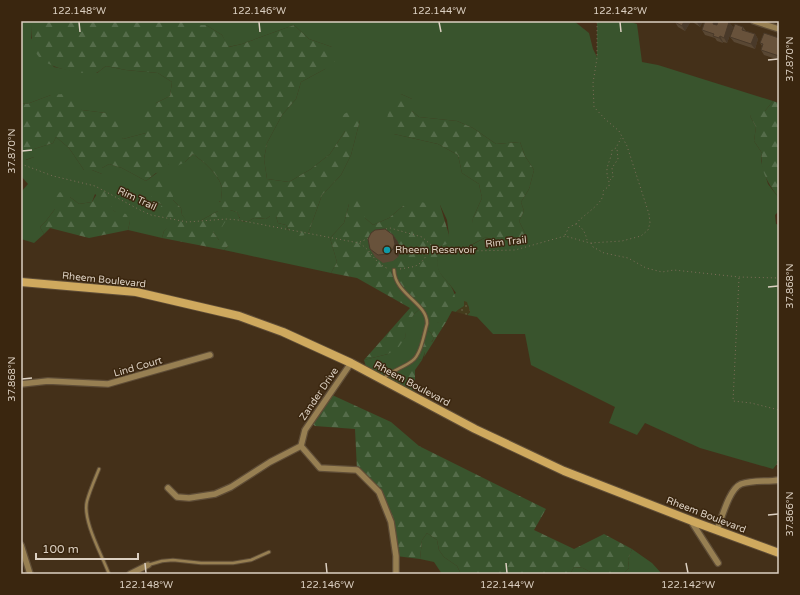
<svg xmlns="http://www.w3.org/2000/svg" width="800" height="595" viewBox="0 0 800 595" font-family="'Varela Round',sans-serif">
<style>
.green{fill:#39542d;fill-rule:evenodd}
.forest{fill:url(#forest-firs)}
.sand{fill:url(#sand-dots)}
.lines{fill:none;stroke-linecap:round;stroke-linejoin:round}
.lane-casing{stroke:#5f4d37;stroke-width:4.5}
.street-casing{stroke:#5f4d37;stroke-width:8}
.secondary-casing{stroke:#5f4d37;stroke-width:10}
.path{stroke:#7f6e5a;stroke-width:1;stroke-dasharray:1 3;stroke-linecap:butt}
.lane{stroke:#977f52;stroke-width:2.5}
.street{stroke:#977f52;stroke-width:5.5}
.secondary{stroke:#cfa95e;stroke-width:8}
.wall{fill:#594733}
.shaded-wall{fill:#493929}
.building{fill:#68523b;stroke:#493929}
.ticks{fill:none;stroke:#dcd0c2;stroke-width:1.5}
.culture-dot{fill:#0f9aa8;stroke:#3a260f;stroke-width:1.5}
.labels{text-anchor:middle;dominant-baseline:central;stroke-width:3;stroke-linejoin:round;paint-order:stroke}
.street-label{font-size:10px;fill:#dcd0c2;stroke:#3a260f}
.poi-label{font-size:10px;fill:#dcd0c2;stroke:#3a260f;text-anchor:start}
.neatline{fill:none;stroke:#dcd0c2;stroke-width:1.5}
.ticks-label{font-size:10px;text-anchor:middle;fill:#dcd0c2}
</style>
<defs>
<pattern id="forest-firs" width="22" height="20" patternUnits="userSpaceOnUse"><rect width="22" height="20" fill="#39542d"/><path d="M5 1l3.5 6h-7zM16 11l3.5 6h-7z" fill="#556c4a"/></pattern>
<pattern id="sand-dots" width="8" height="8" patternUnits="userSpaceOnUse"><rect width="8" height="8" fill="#443c1c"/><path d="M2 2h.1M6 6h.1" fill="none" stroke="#5e573b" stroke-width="1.8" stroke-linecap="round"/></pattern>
</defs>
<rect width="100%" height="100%" fill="#443019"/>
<path class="green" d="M 21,21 L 31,21 L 31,38 L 54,67 L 79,72 L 97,73 L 106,66 L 126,70 L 158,73 L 172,82 L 170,96 L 156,103 L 146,133 L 123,139 L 106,113 L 82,110 L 51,95 L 27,104 L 21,103 Z
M 187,21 L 320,21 L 324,22 L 326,21 L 574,21 L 589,33 L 593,49 L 597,57 L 597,21 L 627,21 L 637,24 L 642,62 L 658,65 L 773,101 L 765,111 L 750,116 L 756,127 L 754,141 L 762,153 L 761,161 L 768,184 L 779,198 L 779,211 L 775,215 L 776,224 L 779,225 L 779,456 L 777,464 L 773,469 L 700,448 L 645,423 L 637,435 L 609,423 L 615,407 L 531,365 L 525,334 L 493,334 L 477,317 L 467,315 L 470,312 L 468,305 C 464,306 459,309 456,312 L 452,311 L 446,322 L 439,322 L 426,329 L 431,333 L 434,338 L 425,352 L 422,360 L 415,358 L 401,374 L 415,382 L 415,397 L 367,371 L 364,360 L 388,354 L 405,338 L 406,326 L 414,314 L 422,307 L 426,312 L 456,293 C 451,285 445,280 440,273 C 432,260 442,245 449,235 L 447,220 L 440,205 L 403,206 L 389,218 L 373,225 L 365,218 L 365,208 L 349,204 L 344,223 L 330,238 L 337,262 L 331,273 L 224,250 L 228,246 L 219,240 L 213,232 L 218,211 L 200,221 L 187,222 L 182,215 L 181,208 L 173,200 L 155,201 L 162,205 L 169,226 L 164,231 L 162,238 L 128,230 L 130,221 L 114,211 L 95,194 L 92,202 L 79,204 L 70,197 L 55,209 L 46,221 L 40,227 L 44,234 L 34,243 L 21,239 L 21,205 L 22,203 L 21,192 L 28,184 L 21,176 L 21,151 L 23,152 L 26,160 L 34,157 L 34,149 L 53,143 L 56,137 L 69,148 L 84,170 L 92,170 L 102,174 L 102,168 L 109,164 L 122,168 L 146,181 L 169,164 L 185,162 L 193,154 C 204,162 219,174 222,188 C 222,192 221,197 221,201 L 219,201 L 223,210 L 230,210 L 237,212 L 241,221 L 247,222 L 254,218 L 266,219 L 270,216 L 276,216 L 278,223 L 286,225 L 288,230 L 308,234 L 322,195 L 341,175 L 351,155 L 360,120 L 345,131 L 330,154 L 311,169 L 289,182 L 267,179 L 264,159 L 267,143 L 282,115 L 296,99 L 301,82 L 325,69 L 332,47 L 309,39 L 294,25 L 242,44 L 228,47 L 222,35 L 206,25 L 187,25 ZM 401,94 L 412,99 L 412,111 L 419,117 L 457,121 L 473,128 L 496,144 L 520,142 L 525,156 L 534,170 L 529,189 L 521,202 L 524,211 L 519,221 L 528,239 L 497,243 L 486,237 L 470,246 L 473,218 L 482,198 L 479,184 L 462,173 L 458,155 L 438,144 L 394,134 Z
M 427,533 L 437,540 L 439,550 L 444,557 L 457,566 L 461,574 L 442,574 L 434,562 L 420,559 L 422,540 Z
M 632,549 L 652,563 L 662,574 L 623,574 L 629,568 L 628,560 Z
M 574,567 L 583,568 L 594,574 L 570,574 Z"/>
<path class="forest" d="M 31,21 L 187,21 L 188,25 L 206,25 L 222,35 L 229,47 L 242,44 L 294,25 L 309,39 L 332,47 L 338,59 L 325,69 L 301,82 L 296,99 L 282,115 L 267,143 L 264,159 L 267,179 L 289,182 L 311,169 L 330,154 L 345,131 L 342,115 L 350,111 L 360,120 L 351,155 L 341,175 L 322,195 L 308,234 C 296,238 291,236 286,225 L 278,223 L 276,216 L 270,216 L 266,219 L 254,218 L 247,222 L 238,220 L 240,218 L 237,212 L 230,210 L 223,210 L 218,202 L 221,201 C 221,197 222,192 222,188 C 219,174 204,162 193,154 L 185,162 L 177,166 L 169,164 L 164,172 L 156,173 L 146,181 L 122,168 L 109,164 L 102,168 L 102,174 L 92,170 L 84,170 L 69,148 L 56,137 L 53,143 L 34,149 L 34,157 L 25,160 L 23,152 L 21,151 L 21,103 L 27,104 L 51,95 L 74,93 L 82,110 L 106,113 L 117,122 L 123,139 L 146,133 L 142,116 L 156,103 L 170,96 L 172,82 L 158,73 L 126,70 L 106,66 C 103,68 99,72 96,73 C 81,75 49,68 39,57 C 31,49 31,31 31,21 Z
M 401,94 L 412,99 L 412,111 L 419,117 L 457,121 L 473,128 L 496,144 L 520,142 L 525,156 L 534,170 L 529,189 L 521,202 L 524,211 L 519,221 L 528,239 C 510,243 503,246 486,237 L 469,246 L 469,238 L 473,218 L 482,198 L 479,184 L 462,173 L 458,155 L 438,144 L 394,134 L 386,127 L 390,99 Z
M 773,101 L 779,103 L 779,198 C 769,185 759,170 762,153 L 754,141 L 756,127 L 750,116 L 758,110 L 765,111 Z
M 163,178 C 170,185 174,190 173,200 L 181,208 L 182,215 L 187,221 L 200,221 L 218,211 L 226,215 L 227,219 L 222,227 L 213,232 L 219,240 L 227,240 L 228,246 L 224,250 L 162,238 L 164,231 L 168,226 L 160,220 L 159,210 L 162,205 L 151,198 L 152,184 Z
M 108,188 L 114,195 L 110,203 L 114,211 L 126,214 L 130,221 L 128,230 L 89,238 L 50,228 L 44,234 L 40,227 L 46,221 L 55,209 L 51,200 L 60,192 L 70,197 L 79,204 L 92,202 L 100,189 Z
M 356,192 L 363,194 L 365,208 L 365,218 L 373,225 L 389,218 L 403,206 L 420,202 L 440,205 L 449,235 L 447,244 L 441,246 C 439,250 439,253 438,258 C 434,278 456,281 455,300 L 438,317 L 428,320 L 425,314 L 426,312 L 422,307 L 414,314 L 407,326 L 405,338 L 398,348 L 388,354 L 364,360 L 410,308 L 357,278 L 331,273 L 337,262 L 330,238 L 344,223 L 349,204 Z
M 439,322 L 446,322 L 424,357 L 425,352 L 420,348 L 421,344 L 427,340 L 432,342 L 434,338 L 431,333 L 426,329 L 427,324 Z
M 415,358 L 422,360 L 415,370 L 415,382 L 401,374 L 398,368 Z
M 330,394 L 391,422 L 419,446 L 546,509 L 534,530 L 574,549 L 604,534 L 632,549 L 628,560 L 629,568 L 623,574 L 594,574 L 583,568 L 574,567 L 570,574 L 461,574 L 457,566 L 444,557 L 439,550 L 437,540 L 427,533 L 422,540 L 420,559 L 396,556 L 391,522 L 379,492 L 357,470 L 355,429 L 315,426 L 310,422 Z"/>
<path class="sand" d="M 464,301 L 467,302 L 470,312 L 467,315 L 456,312 L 458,310 L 464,306 Z"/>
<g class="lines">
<g class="lane-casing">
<path id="lane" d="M 383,379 C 392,370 403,368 412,361 C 421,355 424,334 427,324 C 428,303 395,295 394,270
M 99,469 C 95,479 90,490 87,501 C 82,520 102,555 109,574
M 148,565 L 162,561 L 173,560 L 201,563 L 233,563 L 251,560 L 269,552"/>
</g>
<g class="street-casing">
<path id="street" d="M 754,21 L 779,29
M 351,363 L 305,430 L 301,446 L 320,468 L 357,470 L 379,492 L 391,522 L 396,556 L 396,574
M 21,384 L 48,381 L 108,384 L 210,355
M 168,488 L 177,497 L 189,498 L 215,494 L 231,487 L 270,462 L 301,446
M 691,521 L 718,563
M 717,530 C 722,518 729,489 741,484 C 753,480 767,482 779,480
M 21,545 L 30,574
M 130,574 L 148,565"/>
</g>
<g class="secondary-casing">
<path id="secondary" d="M 21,282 L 136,292 L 239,316 L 283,332 L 351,363 L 475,429 L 564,471 L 700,524 L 779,553"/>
</g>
<path class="path" d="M 21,164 L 53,176 L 95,186 L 140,210 L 151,215 L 187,222 L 227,219 L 238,220 L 359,243 C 373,251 373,263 389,269
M 610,180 L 613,177 L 612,168 L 618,159 L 617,149
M 576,224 C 582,215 606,203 603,191 L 609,186 C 610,181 607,178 607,173 C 606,165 612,158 612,150 L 616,148 L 621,138
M 386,229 L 390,228 L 422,237 L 437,250
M 565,235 L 569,227 L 576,224 C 583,228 585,232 587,240
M 360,242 L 369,238
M 591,243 L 593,247 L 604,253 L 628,258 L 646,268 L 662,272 L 674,270 L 739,277 L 779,278
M 400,269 C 417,266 418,268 429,252 L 438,251 L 470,251 L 515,250 L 565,236 L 590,243 L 622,241 L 641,236 L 648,230 L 650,223 L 649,214 L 627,146 L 619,131 L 605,119 L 594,107 L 593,83 L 597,58 L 597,21
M 739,278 L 733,401 L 751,403 L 779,410
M 779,456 L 777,464 L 779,472"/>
<use href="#lane" class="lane"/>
<use href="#street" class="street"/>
<use href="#secondary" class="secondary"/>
</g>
<path class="wall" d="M 675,21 L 703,21 L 700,27 L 691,21 L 685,31 L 678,27 L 675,22 Z
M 705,21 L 729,22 L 733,27 L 727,43 L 723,42 L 723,43 L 717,41 L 715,38 L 705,35 L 702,30 Z
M 743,27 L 746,31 L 755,34 L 758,39 L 755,49 L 734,42 L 730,37 Z
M 779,38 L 779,60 L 764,55 L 761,50 L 762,46 L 760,43 Z
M 393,235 L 398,242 L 400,252 L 398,257 L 393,261 L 383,263 L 375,257 L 370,249 Z"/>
<path class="shaded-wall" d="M 684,21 L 691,21 L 685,31 L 682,26 Z
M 696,21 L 703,21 L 700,27 Z
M 714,21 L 718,21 L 718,22 L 716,29 L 713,24 Z
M 729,22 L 733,27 L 727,43 L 724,38 Z
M 755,34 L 758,39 L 755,49 L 751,44 Z
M 720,36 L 723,42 L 723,43 L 719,38 Z
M 393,235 L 398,242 L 400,252 L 398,257 L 393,249 Z"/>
<path class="building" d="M 675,21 L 684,21 L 682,26 L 675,22 Z
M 705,21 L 714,21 L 713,24 L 717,25 L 718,21 L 727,21 L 729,22 L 724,38 L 720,36 L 719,38 L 713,36 L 714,34 L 702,30 Z
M 735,24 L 743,27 L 742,30 L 755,34 L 751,44 L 730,37 Z
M 764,33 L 779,38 L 779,56 L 761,50 L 763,44 L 760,43 Z
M 385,229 L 393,235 L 395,244 L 393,249 L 388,254 L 378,255 L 370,249 L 368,239 L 371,233 L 375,230 Z"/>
<path class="ticks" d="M 79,22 L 80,32M 259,22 L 260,32M 439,22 L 441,32M 620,22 L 621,32M 768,60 L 778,59M 22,151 L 32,150M 768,287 L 778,286M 22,379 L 32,378M 768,515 L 778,514M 145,563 L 146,573M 326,563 L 327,573M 506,563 L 507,573M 686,563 L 688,573"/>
<circle class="culture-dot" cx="387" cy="250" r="4"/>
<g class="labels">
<g class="street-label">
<text transform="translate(137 199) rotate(25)">Rim Trail</text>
<text transform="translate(506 242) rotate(-6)">Rim Trail</text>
<text transform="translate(104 280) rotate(6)">Rheem Boulevard</text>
<text transform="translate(138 367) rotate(-16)">Lind Court</text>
<text transform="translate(412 384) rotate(28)">Rheem Boulevard</text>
<text transform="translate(319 394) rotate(-56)">Zander Drive</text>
<text transform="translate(706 515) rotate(21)">Rheem Boulevard</text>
</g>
<g class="poi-label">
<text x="395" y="250">Rheem Reservoir</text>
</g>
</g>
<rect width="800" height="595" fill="none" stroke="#3a260f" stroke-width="44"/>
<path d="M36 553v6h102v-6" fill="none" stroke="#dcd0c2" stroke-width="2"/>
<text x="42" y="553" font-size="12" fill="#dcd0c2" stroke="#3a260f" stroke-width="3" paint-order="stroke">100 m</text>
<rect x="22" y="22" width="756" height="551" class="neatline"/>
<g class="ticks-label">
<text x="79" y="14">122.148°W</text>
<text x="259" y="14">122.146°W</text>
<text x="439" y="14">122.144°W</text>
<text x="620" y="14">122.142°W</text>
<text transform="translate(789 59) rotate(-90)" y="4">37.870°N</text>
<text transform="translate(11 151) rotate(-90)" y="4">37.870°N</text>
<text transform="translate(789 286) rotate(-90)" y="4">37.868°N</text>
<text transform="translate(11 379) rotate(-90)" y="4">37.868°N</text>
<text transform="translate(789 514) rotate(-90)" y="4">37.866°N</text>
<text x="146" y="588">122.148°W</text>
<text x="327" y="588">122.146°W</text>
<text x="507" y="588">122.144°W</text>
<text x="688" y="588">122.142°W</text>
</g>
</svg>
